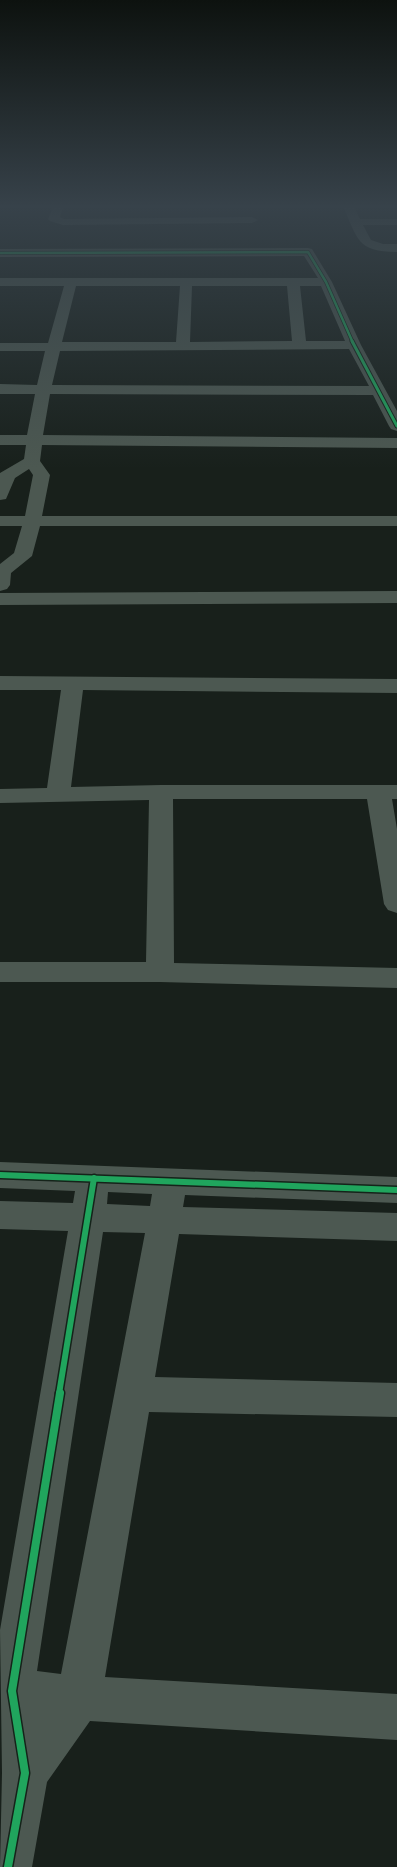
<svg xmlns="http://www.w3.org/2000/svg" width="397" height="1867" viewBox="0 0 397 1867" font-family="'Open Sans',sans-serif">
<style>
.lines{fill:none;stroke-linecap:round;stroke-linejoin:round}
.minor{fill:#4c5851;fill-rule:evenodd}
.cycleway-far3-casing{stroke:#15231a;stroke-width:4}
.cycleway-far2-casing{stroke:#15231a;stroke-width:5}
.cycleway-far1-casing{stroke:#15231a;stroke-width:9}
.cycleway-casing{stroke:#15231a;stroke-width:11}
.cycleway-far3{stroke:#20a55d;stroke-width:2.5}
.cycleway-far2{stroke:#20a55d;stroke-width:3}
.cycleway-far1{stroke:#20a55d;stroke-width:6}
.cycleway{stroke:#20a55d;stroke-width:8}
</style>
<rect width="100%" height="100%" fill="#18201b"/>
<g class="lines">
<path class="minor" d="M 53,207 L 63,207 L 60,217 L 64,219 L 252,217 L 258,220 L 252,223 L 63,225 L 50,221 L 48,219 Z
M 343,207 L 354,207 L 360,219 L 397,219 L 397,225 L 363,225 L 371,240 L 383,244 L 397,244 L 397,252 C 356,252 358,238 343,207 Z
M 308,248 L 312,249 L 332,282 L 361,345 L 397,411 L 397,431 L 391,429 L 389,426 L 373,395 L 50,394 L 43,435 L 397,438 L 397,448 L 42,445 L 40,461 L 50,475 L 42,516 L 397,516 L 397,526 L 40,526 L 32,556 L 11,573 L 10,585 L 7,589 L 0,591 L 0,564 L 14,553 L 22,526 L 0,526 L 0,516 L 25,516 L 33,475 L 29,469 L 15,478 L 6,499 L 0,500 L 0,473 L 24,459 L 26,445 L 0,445 L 0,435 L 27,435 L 35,394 L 0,394 L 0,384 L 37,385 L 45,351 L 0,351 L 0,343 L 48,343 L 64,286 L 0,286 L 0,278 L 318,278 L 304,256 L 0,257 L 0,249 ZM 76,286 L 180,286 L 176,342 L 62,342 ZM 192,286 L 287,286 L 292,341 L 190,342 ZM 300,286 L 321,286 L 345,341 L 306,341 ZM 349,349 L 369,386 L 52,385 L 60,351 Z
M 397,591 L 397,603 L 0,605 L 0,593 Z
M 0,676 L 397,679 L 397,693 L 83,690 L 71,787 L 161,785 L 397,785 L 397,799 L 392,799 L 397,829 L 397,913 L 388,910 L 384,904 L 367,799 L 173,799 L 174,963 L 397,968 L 397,988 L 160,982 L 0,982 L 0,962 L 146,962 L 149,800 L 0,803 L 0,789 L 47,788 L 61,690 L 0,690 Z
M 0,1162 L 397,1177 L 397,1203 L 185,1195 L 183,1207 L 397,1213 L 397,1241 L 179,1234 L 155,1377 L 397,1383 L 397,1417 L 149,1412 L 105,1677 L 397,1694 L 397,1740 L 90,1721 L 47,1782 L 32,1867 L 0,1867 L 2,1773 L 0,1630 L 68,1231 L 0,1229 L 0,1201 L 73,1203 L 75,1191 L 0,1188 ZM 108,1192 L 152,1194 L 150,1206 L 107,1204 ZM 103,1232 L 145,1233 L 61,1674 L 37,1671 Z"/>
<g class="cycleway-far3-casing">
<path id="cycleway-far3" d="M 0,253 L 308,252 L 326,282 L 353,343"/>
</g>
<g class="cycleway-far2-casing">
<path id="cycleway-far2" d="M 352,341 L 397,426"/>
</g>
<g class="cycleway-far1-casing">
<path id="cycleway-far1" d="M 0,1175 L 397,1190
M 59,1394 L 94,1178"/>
</g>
<g class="cycleway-casing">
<path id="cycleway" d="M 8,1867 L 25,1773 L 12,1691 L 60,1393"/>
</g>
<use href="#cycleway-far3" class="cycleway-far3"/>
<use href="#cycleway-far2" class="cycleway-far2"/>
<use href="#cycleway-far1" class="cycleway-far1"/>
<use href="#cycleway" class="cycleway"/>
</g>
<linearGradient id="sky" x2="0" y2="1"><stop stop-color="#0d120f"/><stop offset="0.44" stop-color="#37424a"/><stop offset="1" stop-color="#37424a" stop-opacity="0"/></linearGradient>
<rect width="397" height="469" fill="url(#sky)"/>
</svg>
